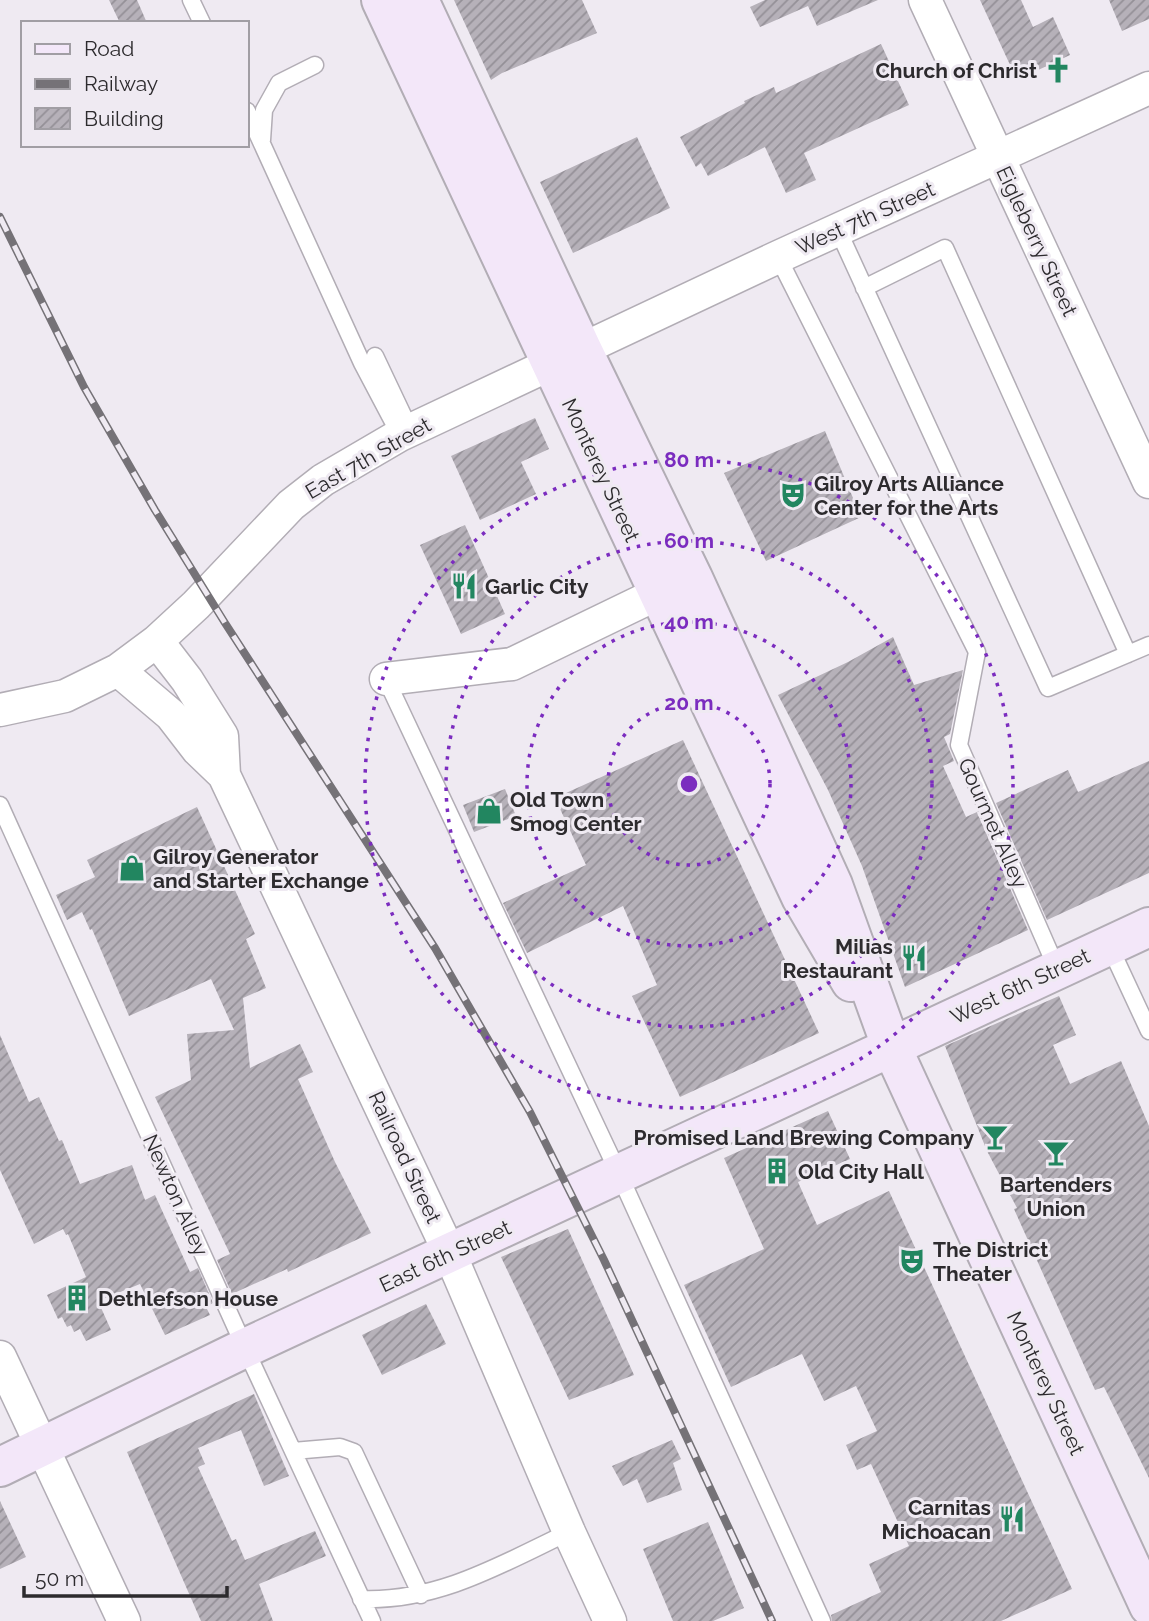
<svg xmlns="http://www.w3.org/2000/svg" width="1149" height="1621" viewBox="0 0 1149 1621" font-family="Raleway,sans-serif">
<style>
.building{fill:url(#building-hatch)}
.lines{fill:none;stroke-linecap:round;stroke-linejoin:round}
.lane-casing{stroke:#b2adb5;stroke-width:19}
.street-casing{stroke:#b2adb5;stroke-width:35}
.secondary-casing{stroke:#b2adb5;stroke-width:42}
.lane{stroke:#fff;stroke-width:16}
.street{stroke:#fff;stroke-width:32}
.secondary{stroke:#f3e7f9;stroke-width:38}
.rail-casing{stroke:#757277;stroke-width:8}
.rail{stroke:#efeaf2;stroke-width:5;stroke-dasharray:16;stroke-linecap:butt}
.ring{fill:none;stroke:#7b2cbf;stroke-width:3.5;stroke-dasharray:3.5 7}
.labels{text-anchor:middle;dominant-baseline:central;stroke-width:6;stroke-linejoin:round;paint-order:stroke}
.poi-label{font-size:21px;font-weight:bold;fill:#2d2b2e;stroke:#efeaf2;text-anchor:start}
.street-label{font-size:21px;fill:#2d2b2e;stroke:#efeaf2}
.centre{fill:#7b2cbf;stroke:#efeaf2;stroke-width:3.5}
.ring-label{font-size:21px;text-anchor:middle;font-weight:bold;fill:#7b2cbf;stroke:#efeaf2;stroke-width:6;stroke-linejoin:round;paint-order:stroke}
</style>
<defs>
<pattern id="building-hatch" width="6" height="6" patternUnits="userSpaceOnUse" patternTransform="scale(1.75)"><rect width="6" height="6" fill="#b6b1b9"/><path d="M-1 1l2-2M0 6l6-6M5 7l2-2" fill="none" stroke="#949097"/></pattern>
</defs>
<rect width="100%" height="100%" fill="#efeaf2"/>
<path class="building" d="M 109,0 L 137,0 L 147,23 L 120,23 Z
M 454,0 L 582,0 L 597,33 L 502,73 L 491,80 Z
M 765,0 L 878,0 L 817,26 L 808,6 L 760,27 L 750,7 Z
M 980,0 L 1021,0 L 1033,27 L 1053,17 L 1070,55 L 1017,80 Z
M 1109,0 L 1149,0 L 1149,19 L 1122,31 Z
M 881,44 L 909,105 L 804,153 L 816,180 L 786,193 L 765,147 L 708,176 L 701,163 L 696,167 L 680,137 L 745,103 L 744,101 L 774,87 L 776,93 Z
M 637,137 L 670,208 L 573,253 L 540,182 Z
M 535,418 L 549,449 L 521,462 L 536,494 L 480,520 L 451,456 Z
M 825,431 L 861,517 L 766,561 L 724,473 Z
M 465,525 L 505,614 L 461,634 L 420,545 Z
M 893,637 L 914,685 L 963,670 L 950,734 L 944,737 L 954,761 L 943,766 L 966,817 L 977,812 L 1028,930 L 905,987 L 862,866 L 828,790 L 778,695 L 848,662 Z
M 683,740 L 819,1033 L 680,1097 L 632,996 L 657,985 L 623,906 L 527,953 L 503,903 L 586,865 L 555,798 Z
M 1149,761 L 1149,873 L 1047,920 L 996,803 L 1068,770 L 1078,792 Z
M 505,789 L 516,816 L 474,832 L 463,805 Z
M 197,807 L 255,934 L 246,939 L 266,988 L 243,998 L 250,1068 L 300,1044 L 313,1072 L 298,1079 L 335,1162 L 371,1233 L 288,1272 L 287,1269 L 232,1294 L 217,1260 L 230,1254 L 155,1097 L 191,1080 L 187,1034 L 234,1030 L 211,979 L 129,1016 L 92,929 L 90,930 L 82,912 L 67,920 L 56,895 L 95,877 L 87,860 Z
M 1059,996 L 1076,1035 L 1053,1045 L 1070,1084 L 1121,1061 L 1149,1126 L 1149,1478 L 1104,1387 L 1095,1390 L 1014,1209 L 1017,1208 L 987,1151 L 945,1046 Z
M 0,1035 L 29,1102 L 39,1097 L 59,1141 L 62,1140 L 80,1184 L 132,1165 L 145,1200 L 155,1195 L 190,1272 L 198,1268 L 213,1303 L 206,1307 L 210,1315 L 165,1335 L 140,1284 L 98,1301 L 111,1330 L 86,1341 L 80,1329 L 74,1332 L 71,1325 L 67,1327 L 62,1317 L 58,1319 L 47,1295 L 86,1277 L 68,1234 L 66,1235 L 63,1229 L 34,1244 L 0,1170 Z
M 828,1111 L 850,1159 L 798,1182 L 817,1225 L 889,1191 L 1072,1589 L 1001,1621 L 832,1621 L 831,1615 L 881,1592 L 869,1564 L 909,1546 L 871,1464 L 857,1470 L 846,1445 L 877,1431 L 856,1386 L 824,1401 L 802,1354 L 731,1387 L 684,1285 L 764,1249 L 724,1158 Z
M 568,1229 L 634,1375 L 569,1400 L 501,1257 Z
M 426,1304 L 446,1344 L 382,1375 L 362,1335 Z
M 254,1394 L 289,1476 L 264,1486 L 241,1430 L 198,1448 L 205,1464 L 198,1467 L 232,1541 L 236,1539 L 245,1560 L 315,1531 L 326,1556 L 259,1584 L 273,1621 L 201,1621 L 127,1452 Z
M 672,1440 L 681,1459 L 673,1463 L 682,1490 L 647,1503 L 637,1479 L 623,1486 L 612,1466 Z
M 0,1501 L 26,1557 L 0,1569 Z
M 708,1522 L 744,1608 L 713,1621 L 673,1621 L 643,1549 Z"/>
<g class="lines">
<g class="lane-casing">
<path id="lane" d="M 191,0 L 202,23
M 247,111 L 362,363 L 400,435
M 262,140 L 264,110 L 279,83 L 315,65
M 838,230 L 1048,688 L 1149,645
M 778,257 L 977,652 L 959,745 L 1057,969
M 864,288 L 945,248 L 1128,654
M 375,356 L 410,430
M 386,679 L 619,1174 L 822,1621
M 0,805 L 245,1348 L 372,1621
M 1109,945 L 1149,1031
M 293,1451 L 340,1447 L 354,1452 L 421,1595
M 361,1599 C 438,1602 502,1564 569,1532"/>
</g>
<g class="street-casing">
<path id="street" d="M 925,0 L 1149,482
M 157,641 L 187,680 L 222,736 L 224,775 L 450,1254 L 569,1532 L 610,1621
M 118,670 L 171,715 L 198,750 L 224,775
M 386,679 L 512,664 L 659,593
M 0,710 L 65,696 L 118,670 L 157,641 L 196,605 L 291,505 L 323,480 L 400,435 L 778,257 L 1149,88
M 0,1357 L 124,1621"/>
</g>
<g class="secondary-casing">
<path id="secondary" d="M 381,0 L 801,897 L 851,982
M 419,0 L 582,349 L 693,578 L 833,885 L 891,1046 L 1149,1606
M 0,1467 L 245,1348 L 1149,927"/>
</g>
<use href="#lane" class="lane"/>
<use href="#street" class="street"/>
<use href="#secondary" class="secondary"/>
<g class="rail-casing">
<path id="rail" d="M 0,217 L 84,387 L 155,510 L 225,623 L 435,948 L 530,1112 L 604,1260 L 772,1621"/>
</g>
<use href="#rail" class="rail"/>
</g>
<g class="ring">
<circle cx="689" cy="784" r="81"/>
<circle cx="689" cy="784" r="162"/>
<circle cx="689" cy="784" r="243"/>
<circle cx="689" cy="784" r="324"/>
</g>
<defs>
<g id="church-bare" transform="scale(2.1)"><path d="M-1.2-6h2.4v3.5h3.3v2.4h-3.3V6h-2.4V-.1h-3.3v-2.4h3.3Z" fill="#228660" stroke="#efeaf2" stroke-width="2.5" paint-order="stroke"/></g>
<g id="theatre-bare" transform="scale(2.1)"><path d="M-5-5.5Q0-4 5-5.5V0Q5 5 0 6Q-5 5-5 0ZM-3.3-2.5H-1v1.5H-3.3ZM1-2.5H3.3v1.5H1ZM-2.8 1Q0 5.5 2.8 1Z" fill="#228660" stroke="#efeaf2" stroke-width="2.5" paint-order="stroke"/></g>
<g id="restaurant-bare" transform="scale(2.1)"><path d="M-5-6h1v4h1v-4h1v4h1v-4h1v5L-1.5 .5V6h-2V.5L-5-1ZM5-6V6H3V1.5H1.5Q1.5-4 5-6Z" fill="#228660" stroke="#efeaf2" stroke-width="2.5" paint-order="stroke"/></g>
<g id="shop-bare" transform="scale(2.1)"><path d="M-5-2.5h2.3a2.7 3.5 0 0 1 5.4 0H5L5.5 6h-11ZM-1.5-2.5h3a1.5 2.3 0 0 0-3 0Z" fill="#228660" stroke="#efeaf2" stroke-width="2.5" paint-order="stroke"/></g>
<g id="bar-bare" transform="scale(2.1)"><path d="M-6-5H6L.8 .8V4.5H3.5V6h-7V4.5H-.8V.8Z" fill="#228660" stroke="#efeaf2" stroke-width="2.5" paint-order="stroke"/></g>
<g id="building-bare" transform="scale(2.1)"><path d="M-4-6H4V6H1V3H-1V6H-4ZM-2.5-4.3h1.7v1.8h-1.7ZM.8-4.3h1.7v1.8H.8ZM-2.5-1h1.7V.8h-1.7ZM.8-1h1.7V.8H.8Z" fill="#228660" stroke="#efeaf2" stroke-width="2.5" paint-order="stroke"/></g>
</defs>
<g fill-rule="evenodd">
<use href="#church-bare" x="1058" y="70"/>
<use href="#theatre-bare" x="793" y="495"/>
<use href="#restaurant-bare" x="464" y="586"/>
<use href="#shop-bare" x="489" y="811"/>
<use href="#shop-bare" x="132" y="868"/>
<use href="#restaurant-bare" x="914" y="958"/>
<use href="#bar-bare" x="995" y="1137"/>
<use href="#bar-bare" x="1056" y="1153"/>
<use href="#building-bare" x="777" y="1171"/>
<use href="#theatre-bare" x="912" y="1261"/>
<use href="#building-bare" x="77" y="1298"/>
<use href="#restaurant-bare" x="1012" y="1519"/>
</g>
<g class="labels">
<g class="poi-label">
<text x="1037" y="70" text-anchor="end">Church of Christ</text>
<text x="814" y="483">Gilroy Arts Alliance<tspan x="814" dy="24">Center for the Arts</tspan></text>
<text x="485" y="586">Garlic City</text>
<text x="510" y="799">Old Town<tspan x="510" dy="24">Smog Center</tspan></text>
<text x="153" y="856">Gilroy Generator<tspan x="153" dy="24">and Starter Exchange</tspan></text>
<text x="893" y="946" text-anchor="end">Milias<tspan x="893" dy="24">Restaurant</tspan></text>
<text x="974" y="1137" text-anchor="end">Promised Land Brewing Company</text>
<text x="798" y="1171">Old City Hall</text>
<text x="1056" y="1184" text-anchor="middle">Bartenders<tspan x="1056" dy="24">Union</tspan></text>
<text x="933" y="1249">The District<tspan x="933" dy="24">Theater</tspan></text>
<text x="98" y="1298">Dethlefson House</text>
<text x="991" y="1507" text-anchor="end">Carnitas<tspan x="991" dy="24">Michoacan</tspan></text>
</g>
<g class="street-label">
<text transform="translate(865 218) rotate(-24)">West 7th Street</text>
<text transform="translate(1037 241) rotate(65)">Eigleberry Street</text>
<text transform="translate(368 458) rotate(-30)">East 7th Street</text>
<text transform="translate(601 470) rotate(65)">Monterey Street</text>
<text transform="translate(993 823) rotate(66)">Gourmet Alley</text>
<text transform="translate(1020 986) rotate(-25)">West 6th Street</text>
<text transform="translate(405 1157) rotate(65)">Railroad Street</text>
<text transform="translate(176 1195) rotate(66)">Newton Alley</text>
<text transform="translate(445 1256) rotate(-25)">East 6th Street</text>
<text transform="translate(1046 1383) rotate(65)">Monterey Street</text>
</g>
</g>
<circle cx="689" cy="784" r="10" class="centre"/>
<g class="ring-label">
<text x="689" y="467">80 m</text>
<text x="689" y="548">60 m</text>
<text x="689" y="629">40 m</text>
<text x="689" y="710">20 m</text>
</g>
<rect x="21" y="21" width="228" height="126" fill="#efeaf2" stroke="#a19ea4" stroke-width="2"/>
<rect x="35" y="44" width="35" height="10" fill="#f3e7f9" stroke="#a19ea4" stroke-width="2"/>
<text x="84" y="56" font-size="21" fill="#2d2b2e">Road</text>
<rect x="35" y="79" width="35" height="10" fill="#757277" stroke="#a19ea4" stroke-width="2"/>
<text x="84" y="91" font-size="21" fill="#2d2b2e">Railway</text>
<rect x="35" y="108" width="35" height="21" fill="url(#building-hatch)" stroke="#a19ea4" stroke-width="2"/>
<text x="84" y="126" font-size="21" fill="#2d2b2e">Building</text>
<path d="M24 1586v10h203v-10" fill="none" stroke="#2d2b2e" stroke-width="3.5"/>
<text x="35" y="1586" font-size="21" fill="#2d2b2e" stroke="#efeaf2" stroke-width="5" paint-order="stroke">50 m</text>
</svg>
